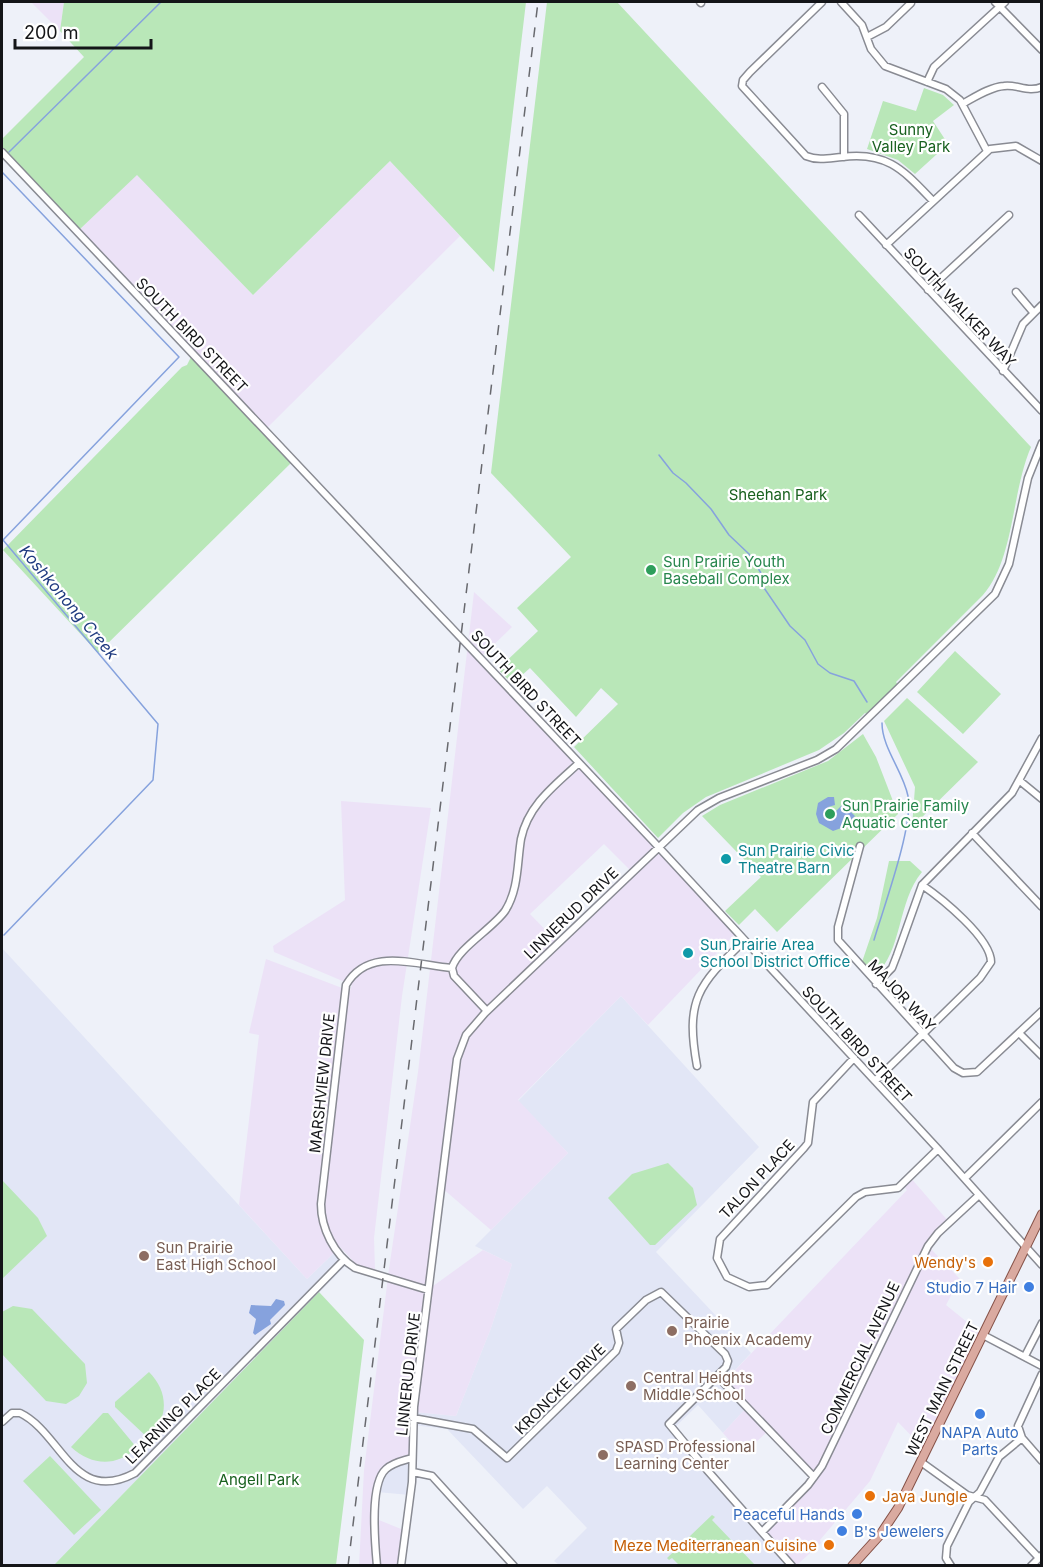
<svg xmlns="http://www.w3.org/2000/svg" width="1043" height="1567" viewBox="0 0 1043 1567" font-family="Inter,sans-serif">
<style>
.built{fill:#e2e6f6}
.industrial{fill:#ece2f7;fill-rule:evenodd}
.green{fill:#b9e7b8}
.water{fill:#86a2dd}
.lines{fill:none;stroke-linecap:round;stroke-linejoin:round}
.stream{stroke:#86a2dd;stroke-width:1.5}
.minor-casing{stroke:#898b93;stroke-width:9}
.major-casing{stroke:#855147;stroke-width:10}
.minor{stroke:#fff;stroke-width:6}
.major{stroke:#daaaa0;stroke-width:8}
.rail{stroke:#68696e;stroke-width:1.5;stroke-dasharray:10 10;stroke-linecap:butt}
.leisure-dot{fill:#2e9e5b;stroke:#fff;stroke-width:2}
.culture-dot{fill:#0f9aa8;stroke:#fff;stroke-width:2}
.education-dot{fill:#8d6e63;stroke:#fff;stroke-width:2}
.food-dot{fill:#e8710a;stroke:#fff;stroke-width:2}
.shop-dot{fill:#3f7fe0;stroke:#fff;stroke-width:2}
.labels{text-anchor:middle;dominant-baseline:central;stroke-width:4.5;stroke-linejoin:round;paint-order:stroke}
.park-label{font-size:15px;fill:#19611f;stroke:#fff}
.street-label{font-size:15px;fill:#141518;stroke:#fff}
.leisure-label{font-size:15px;fill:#27864d;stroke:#fff;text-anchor:start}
.culture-label{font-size:15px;fill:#0d838f;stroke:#fff;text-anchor:start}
.education-label{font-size:15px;fill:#785e54;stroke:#fff;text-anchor:start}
.food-label{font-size:15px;fill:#c56008;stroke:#fff;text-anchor:end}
.shop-label{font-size:15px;fill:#366cbe;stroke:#fff;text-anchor:end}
.water-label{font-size:16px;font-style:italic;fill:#1e3a7f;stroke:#fff}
</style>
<rect width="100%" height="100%" fill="#eef1f9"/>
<path class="built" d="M 2,948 L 307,1279 L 334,1253 L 345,1266 L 54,1565 L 4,1565 L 2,1563 Z
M 621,996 L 759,1147 L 656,1252 L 751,1353 L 724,1382 L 747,1407 L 723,1433 L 698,1405 L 673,1429 L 792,1565 L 559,1565 L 554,1561 L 587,1528 L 547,1486 L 523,1509 L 447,1429 L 413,1425 L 414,1412 L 456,1416 L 491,1328 L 512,1264 L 475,1246 L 568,1153 L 518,1101 Z
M 412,1458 L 410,1495 L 377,1492 L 384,1470 Z"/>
<path class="industrial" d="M 31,2 L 64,2 L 60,31 Z
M 390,161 L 460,236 L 267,428 L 79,230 L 137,174 L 253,295 Z
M 474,592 L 512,627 L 481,657 L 736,933 L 648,1025 L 621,996 L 518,1100 L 568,1153 L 491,1230 L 442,1188 L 429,1289 L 483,1250 L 512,1264 L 491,1328 L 456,1416 L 414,1412 L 412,1458 L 384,1470 L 378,1487 L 374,1518 L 406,1531 L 401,1565 L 359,1566 L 364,1470 L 389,1269 L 418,1072 ZM 604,844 L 631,871 L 558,943 L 530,914 Z
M 341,801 L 431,808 L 402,996 L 374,1238 L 375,1270 L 356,1264 L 340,1247 L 307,1279 L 239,1205 L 259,1035 L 249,1033 L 266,959 L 350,991 L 352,985 L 274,952 L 273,946 L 345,900 Z
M 910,1177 L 949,1222 L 928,1246 L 960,1279 L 946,1305 L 983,1335 L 926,1451 L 898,1422 L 870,1481 L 820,1540 L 821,1543 L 797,1565 L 792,1565 L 762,1532 L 814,1477 L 769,1430 L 742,1455 L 723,1433 L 747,1407 L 724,1382 L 907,1190 L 903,1185 Z"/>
<path class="green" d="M 64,2 L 526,2 L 494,272 L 390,161 L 253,295 L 137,175 L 79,230 L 2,148 L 2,139 L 84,57 L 60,31 Z
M 547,2 L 617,2 L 1031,447 C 1011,493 1015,558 983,595 L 896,682 L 898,685 L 868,715 L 865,713 L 844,733 L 819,750 L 706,797 L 683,813 L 658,838 L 574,747 L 618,704 L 601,688 L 576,717 L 530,668 L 512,684 L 498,669 L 538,631 L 517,608 L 571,557 L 491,473 Z
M 924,88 L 943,95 L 954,105 L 933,121 L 948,144 L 915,174 L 898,160 L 867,149 L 883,101 L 916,111 Z
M 191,357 L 291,463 L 98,653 L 3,550 L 182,367 L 187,365 Z
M 955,651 L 1001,694 L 963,734 L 917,692 Z
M 907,698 L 978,762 L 912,827 L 915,787 L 884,721 Z
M 863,734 L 876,757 L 898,814 L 777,932 L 755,909 L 739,925 L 725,911 L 761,877 L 702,816 L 720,805 L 828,761 Z
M 889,861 L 910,861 L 922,872 C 897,902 903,950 875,976 L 862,962 L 877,918 Z
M 668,1163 L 693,1188 L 697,1205 L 655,1245 L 650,1245 L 608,1198 L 632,1174 Z
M 2,1180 L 38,1218 L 47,1236 L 2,1279 Z
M 319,1292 L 364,1340 L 336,1565 L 54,1565 Z
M 13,1306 L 32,1309 L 85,1364 L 87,1383 L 79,1396 L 66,1404 L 46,1401 L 2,1354 L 2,1312 Z
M 149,1372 C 169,1392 169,1419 148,1438 L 115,1407 L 115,1402 Z
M 103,1413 L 108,1413 L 137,1448 C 116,1467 92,1466 71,1447 Z
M 50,1456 L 101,1510 L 74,1535 L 23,1481 Z
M 712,1515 L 715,1517 L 712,1520 L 755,1565 L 679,1565 L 672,1558 L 669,1560 L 667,1558 Z"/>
<path class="water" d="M 828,797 L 834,797 L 835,805 L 828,807 L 834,813 L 843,804 L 855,816 L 844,827 L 833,831 L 819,823 L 816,814 L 818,803 Z
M 276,1299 L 284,1301 L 285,1305 L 270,1320 L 271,1324 L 255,1335 L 253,1333 L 256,1319 L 249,1313 L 251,1305 L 271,1306 Z"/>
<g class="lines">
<path class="stream" d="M 9,152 L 161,2
M 2,161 L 2,160
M 2,172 L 179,357 L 3,540 L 158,724 L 153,780 L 4,935
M 659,455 L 673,473 L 686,483 L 711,509 L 729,535 L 749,554 L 761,573 L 762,585 L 790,626 L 805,640 L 818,664 L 830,673 L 854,681 L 867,702
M 874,940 C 883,909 914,825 908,796 C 903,771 882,748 882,723"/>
<g class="minor-casing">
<path id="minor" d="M 700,2 L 701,3
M 822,2 L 750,72 L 743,80 L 742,86 L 806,156 C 818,161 830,158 842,157 C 888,151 904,171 933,201
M 841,2 L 862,25 L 871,49 L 885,66 L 946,89 L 960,100 L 987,151
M 995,2 L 1042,50
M 867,37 L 886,27 L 911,3
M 927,82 L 934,67 L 1005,2
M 822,87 L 844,114 L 844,157
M 964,103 C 975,97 990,87 1004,86 C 1017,84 1028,93 1042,87
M 2,152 L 652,840 L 938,1149 L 1042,1265
M 859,215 L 1042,411
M 886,245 L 990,149 L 1016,146 L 1042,161
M 928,290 L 1009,215
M 1016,292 L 1033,312
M 1003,371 L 1023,324 L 1042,305
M 1020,781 L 1042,799
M 972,833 L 1042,907
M 860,846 L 838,927 L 838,940 L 954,1068 L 963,1073 L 977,1072 L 1042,1011
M 452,968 C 457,949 492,929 505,911 C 519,889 517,863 521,839 C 528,805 555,785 579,763
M 452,968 L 454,976 L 487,1011
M 876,984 L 892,968 L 897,955 L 922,885 L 1012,793 L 1042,738
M 1019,1033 L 1042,1056
M 854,1058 L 813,1102 L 808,1143 L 804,1148 L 720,1239 L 717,1258 L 727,1277 L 749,1287 L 767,1285 L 856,1197 L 865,1192 L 898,1188 L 938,1149
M 697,1066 C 685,1000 698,985 744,941
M 875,1081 L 980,978 L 991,962 C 991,938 941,898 922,885
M 965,1178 L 1042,1102
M 428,1290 L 355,1268 C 334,1255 321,1228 321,1204 L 346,985 C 369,946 415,965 452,968
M 983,1335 L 1042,1366
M 1025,1356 L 1042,1323
M 1042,1374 L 1018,1426 L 1022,1438 L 1042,1461
M 717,1376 L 814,1477
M 413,1418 L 473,1429 L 507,1458 L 616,1351 L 619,1343 L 616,1329 L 646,1300 L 661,1292 L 725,1354 L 728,1361 L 726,1367 L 669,1424 L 707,1470 L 792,1566
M 2,1422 L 12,1413 L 20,1413 C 62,1433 73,1506 135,1473 L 344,1260
M 921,1462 L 967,1495 L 985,1500 L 1039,1558
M 413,1472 L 432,1476 L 514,1566
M 762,1532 L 808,1485 L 822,1466 L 928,1246 L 938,1233 L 979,1195
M 377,1566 C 375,1544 369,1484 386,1469 C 394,1462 403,1461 412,1458
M 401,1566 L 412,1482 L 414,1407 L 457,1059 L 466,1035 L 485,1013 L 698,810 L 719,798 L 817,760 L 836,749 L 995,594 L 1009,564 L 1028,478 L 1042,443
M 951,1566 L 946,1558 L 947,1546 L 969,1502 L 980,1492 L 999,1457 L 1022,1438
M 1031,1566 L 1042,1555"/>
</g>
<g class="major-casing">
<path id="major" d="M 852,1566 L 880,1535 L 898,1508 L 1042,1214"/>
</g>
<use href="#minor" class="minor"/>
<use href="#major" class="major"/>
<path class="rail" d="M 348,1566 L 538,2"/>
</g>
<g class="leisure-dot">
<circle cx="651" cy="570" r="6"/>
<circle cx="830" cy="814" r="6"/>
</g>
<g class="culture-dot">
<circle cx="726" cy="859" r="6"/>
<circle cx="688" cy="953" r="6"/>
</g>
<g class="education-dot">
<circle cx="144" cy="1256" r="6"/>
<circle cx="672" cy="1331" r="6"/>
<circle cx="631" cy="1386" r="6"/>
<circle cx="603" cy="1455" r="6"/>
</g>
<g class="food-dot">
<circle cx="988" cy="1262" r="6"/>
<circle cx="870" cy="1496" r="6"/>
<circle cx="829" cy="1545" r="6"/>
</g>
<g class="shop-dot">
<circle cx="1029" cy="1287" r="6"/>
<circle cx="980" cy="1414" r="6"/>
<circle cx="857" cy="1514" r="6"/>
<circle cx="842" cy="1531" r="6"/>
</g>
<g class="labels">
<g class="park-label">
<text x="911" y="129">Sunny<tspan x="911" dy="17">Valley Park</tspan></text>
<text x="778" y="494">Sheehan Park</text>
<text x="259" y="1479">Angell Park</text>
</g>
<g class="street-label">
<text transform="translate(960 307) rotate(47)">SOUTH WALKER WAY</text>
<text transform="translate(192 335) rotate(46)">SOUTH BIRD STREET</text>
<text transform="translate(526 688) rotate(47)">SOUTH BIRD STREET</text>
<text transform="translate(571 913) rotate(-44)">LINNERUD DRIVE</text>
<text transform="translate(902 995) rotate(47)">MAJOR WAY</text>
<text transform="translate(857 1044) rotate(47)">SOUTH BIRD STREET</text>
<text transform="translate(322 1083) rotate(-84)">MARSHVIEW DRIVE</text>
<text transform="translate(757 1179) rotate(-47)">TALON PLACE</text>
<text transform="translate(860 1358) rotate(-65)">COMMERCIAL AVENUE</text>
<text transform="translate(408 1374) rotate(-84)">LINNERUD DRIVE</text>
<text transform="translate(560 1389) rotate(-45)">KRONCKE DRIVE</text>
<text transform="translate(942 1389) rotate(-64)">WEST MAIN STREET</text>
<text transform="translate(173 1416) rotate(-45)">LEARNING PLACE</text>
</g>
<g class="leisure-label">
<text x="663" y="561">Sun Prairie Youth<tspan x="663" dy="17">Baseball Complex</tspan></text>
<text x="842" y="805">Sun Prairie Family<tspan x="842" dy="17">Aquatic Center</tspan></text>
</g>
<g class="culture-label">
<text x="738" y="850">Sun Prairie Civic<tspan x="738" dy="17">Theatre Barn</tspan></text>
<text x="700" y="944">Sun Prairie Area<tspan x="700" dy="17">School District Office</tspan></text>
</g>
<g class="education-label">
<text x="156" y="1247">Sun Prairie<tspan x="156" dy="17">East High School</tspan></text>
<text x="684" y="1322">Prairie<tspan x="684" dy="17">Phoenix Academy</tspan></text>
<text x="643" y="1377">Central Heights<tspan x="643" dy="17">Middle School</tspan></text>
<text x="615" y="1446">SPASD Professional<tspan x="615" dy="17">Learning Center</tspan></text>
</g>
<g class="food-label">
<text x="976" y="1262">Wendy's</text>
<text x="882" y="1496" text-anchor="start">Java Jungle</text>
<text x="817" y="1545">Meze Mediterranean Cuisine</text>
</g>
<g class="shop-label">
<text x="1017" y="1287">Studio 7 Hair</text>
<text x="980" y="1432" text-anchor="middle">NAPA Auto<tspan x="980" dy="17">Parts</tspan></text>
<text x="845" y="1514">Peaceful Hands</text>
<text x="854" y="1531" text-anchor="start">B's Jewelers</text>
</g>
<g class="water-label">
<text transform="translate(69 602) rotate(50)">Koshkonong Creek</text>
</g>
</g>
<rect width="1043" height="1567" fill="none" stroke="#141518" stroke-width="6"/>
<path d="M15 39v9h136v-9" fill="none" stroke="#141518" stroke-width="3"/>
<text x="24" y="39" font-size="18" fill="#141518" stroke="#ffffff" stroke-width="4.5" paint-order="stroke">200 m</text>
</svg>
